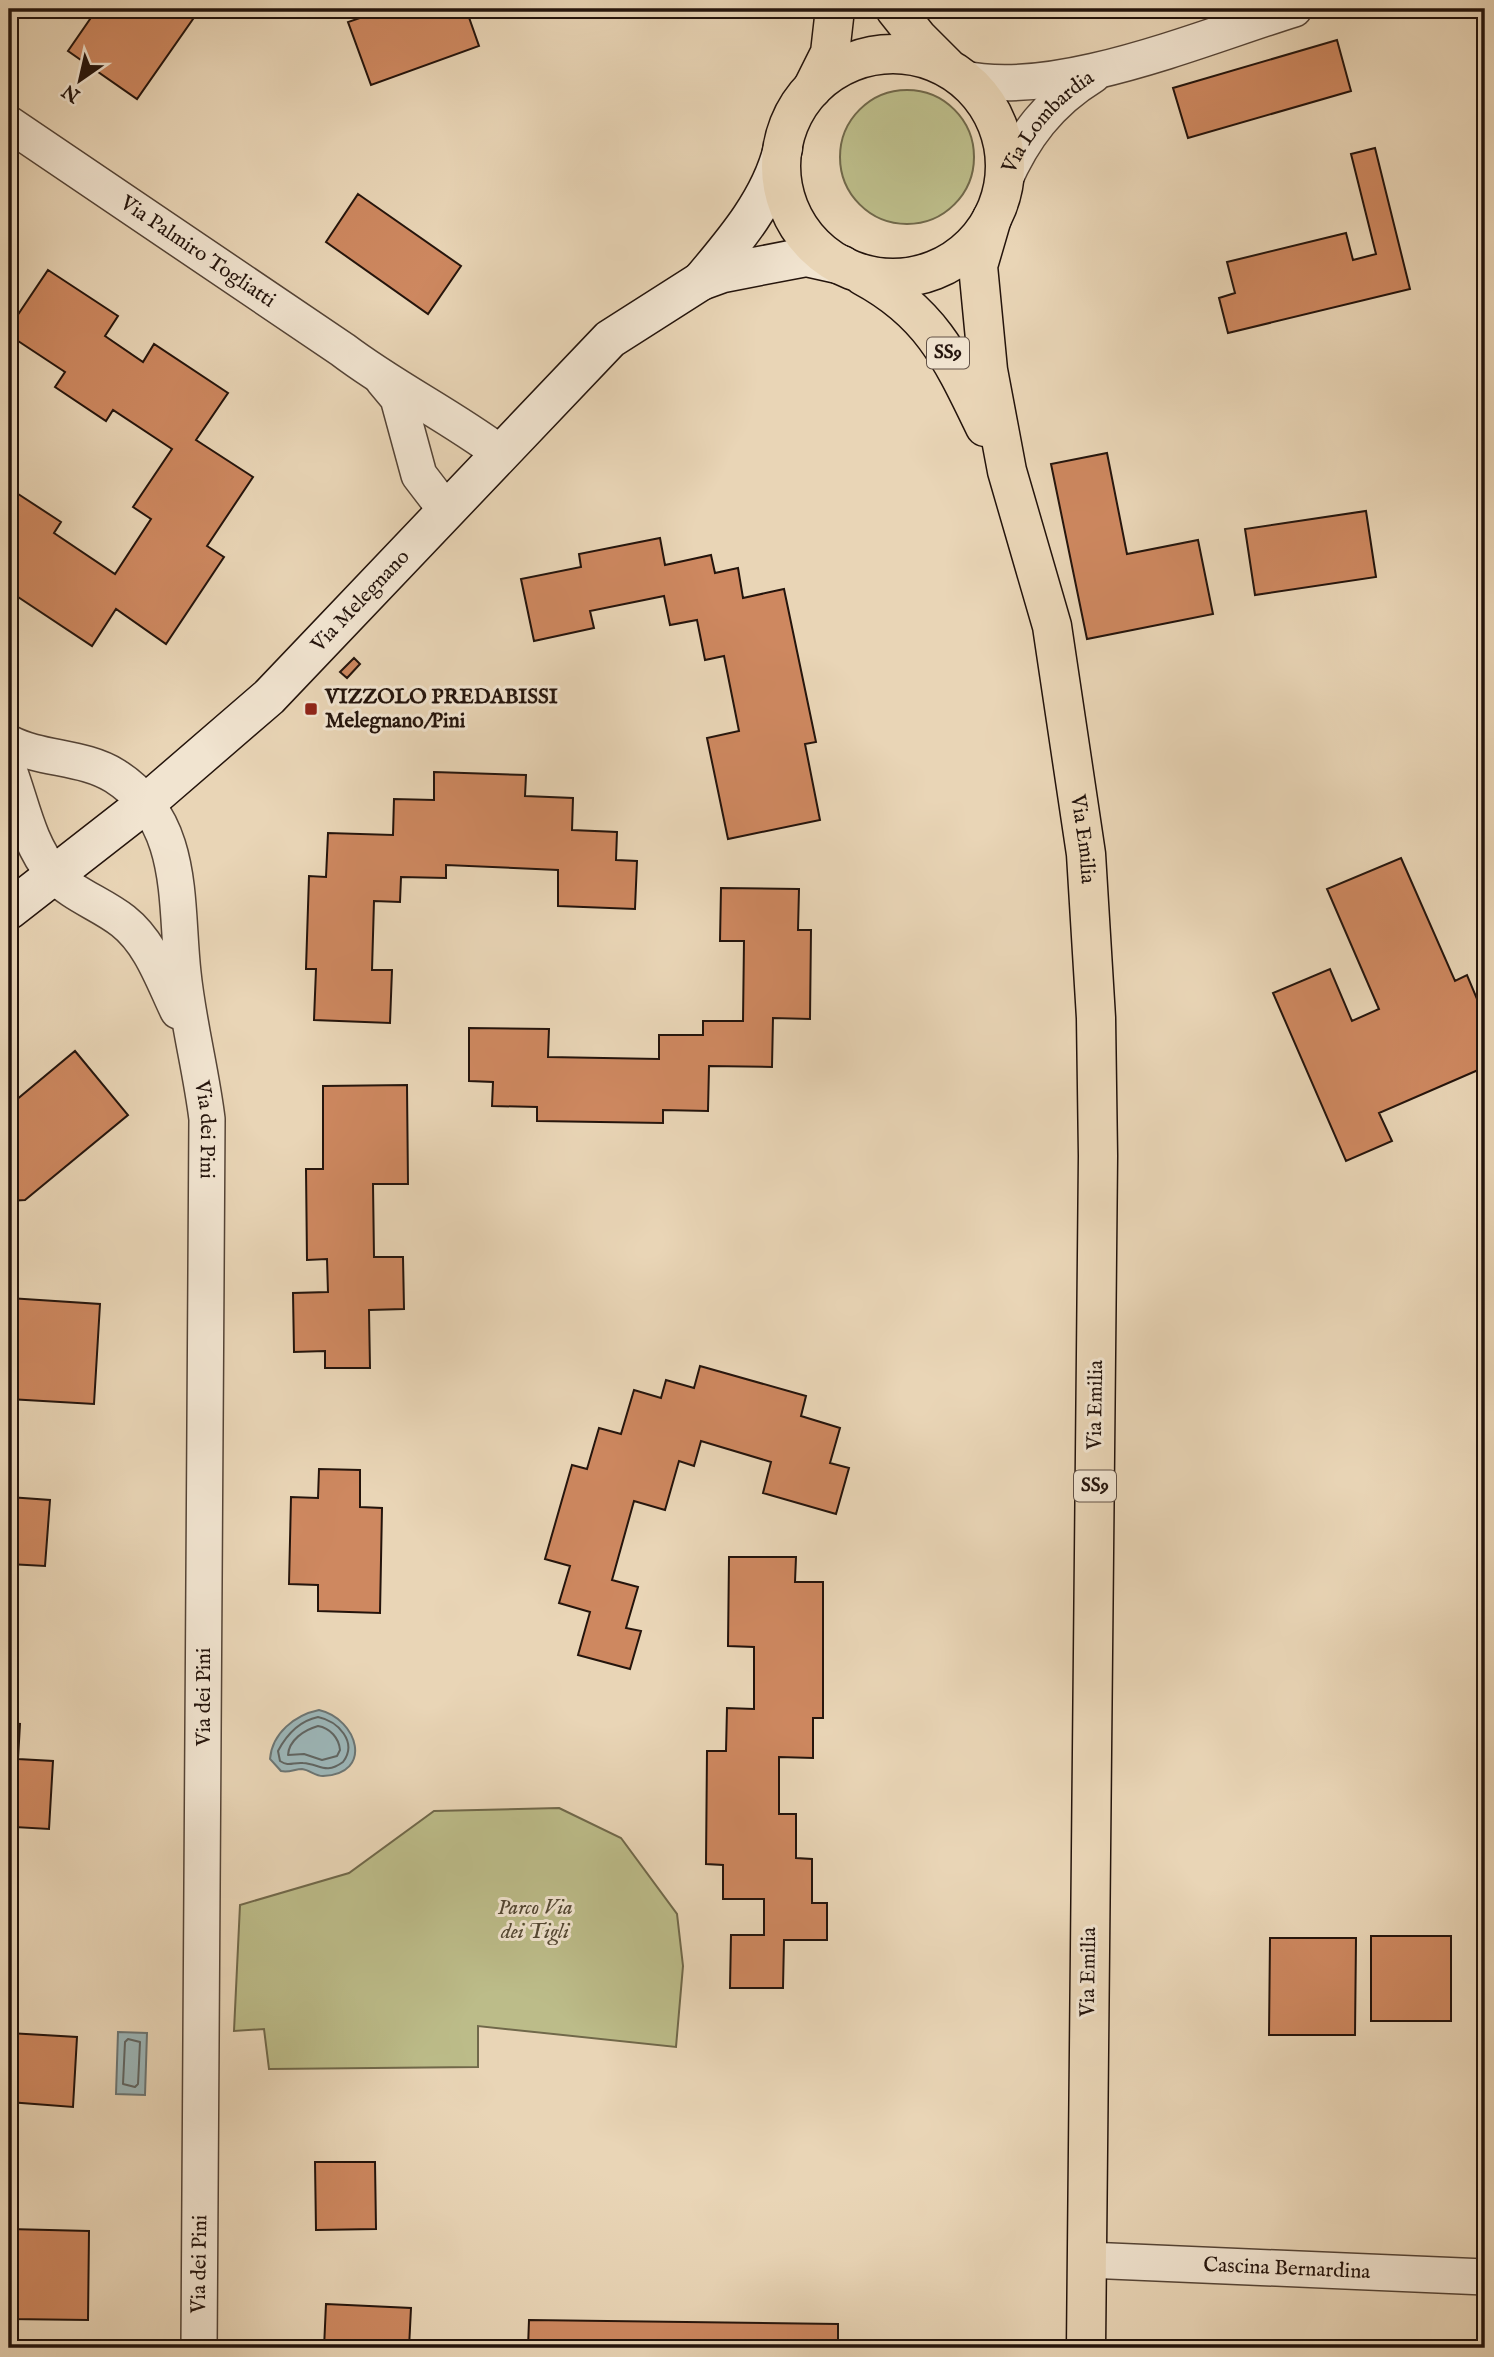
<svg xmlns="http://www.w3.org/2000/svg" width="1494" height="2357" viewBox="0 0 1494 2357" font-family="'IM FELL English',serif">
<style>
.green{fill:#bcbc89;stroke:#70684a;stroke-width:2}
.water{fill:#9cb6b8;stroke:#6c7573;stroke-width:2}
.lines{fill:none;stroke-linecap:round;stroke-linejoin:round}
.shore{stroke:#606562;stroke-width:2}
.building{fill:#ce8860;stroke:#24140c;stroke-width:2}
.street-casing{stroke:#554436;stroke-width:38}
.secondary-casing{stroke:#24140c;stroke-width:41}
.primary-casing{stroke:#24140c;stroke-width:41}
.street{stroke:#f1e4d0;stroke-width:35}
.secondary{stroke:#f1e4d0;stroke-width:38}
.primary{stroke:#e9d5b6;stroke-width:38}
.poi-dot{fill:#8f2418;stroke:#f1e4d0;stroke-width:2.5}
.labels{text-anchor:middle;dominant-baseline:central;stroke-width:6;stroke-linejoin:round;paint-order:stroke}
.shield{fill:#f1e4d0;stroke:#625247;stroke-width:2}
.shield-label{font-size:19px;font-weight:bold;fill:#24140c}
.street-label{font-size:21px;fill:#24140c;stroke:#f1e4d0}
.poi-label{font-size:21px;font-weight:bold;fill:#24140c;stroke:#f1e4d0;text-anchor:start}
.park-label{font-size:21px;font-style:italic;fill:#524632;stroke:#f1e4d0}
</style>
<rect width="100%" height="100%" fill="#e9d5b6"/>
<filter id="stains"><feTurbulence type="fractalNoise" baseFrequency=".00286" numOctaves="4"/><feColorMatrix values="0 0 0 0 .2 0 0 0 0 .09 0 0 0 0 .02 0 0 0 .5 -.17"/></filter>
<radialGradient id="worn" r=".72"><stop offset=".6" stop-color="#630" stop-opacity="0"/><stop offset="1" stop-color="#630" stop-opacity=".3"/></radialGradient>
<path class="green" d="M840 157a67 67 0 1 1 134 0a67 67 0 1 1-134 0Z
M 559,1808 L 621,1838 L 677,1914 L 683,1966 L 676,2047 L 478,2026 L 478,2067 L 269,2069 L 264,2029 L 234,2031 L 240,1905 L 349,1873 L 434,1811 Z"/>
<path class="water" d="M 319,1710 C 358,1719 374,1774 323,1776 C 315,1776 310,1770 302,1769 C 295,1769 289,1773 281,1771 L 270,1759 C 272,1733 295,1715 319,1710 Z
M 118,2032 L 147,2033 L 145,2095 L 116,2094 Z"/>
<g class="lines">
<path class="shore" d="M 318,1717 C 338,1721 358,1742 343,1762 C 325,1775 320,1764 303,1763 C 293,1762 289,1767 280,1761 L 278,1751 C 287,1734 299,1721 318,1717 Z
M 318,1726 C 330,1728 339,1738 340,1750 L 337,1756 L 322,1760 L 304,1754 L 288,1755 C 289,1740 304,1730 318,1726 Z
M 128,2039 L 140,2042 L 138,2084 L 135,2087 L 123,2084 L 125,2042 Z"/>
</g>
<path class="building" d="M 97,9 L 200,9 L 137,99 L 68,51 Z
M 386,9 L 466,9 L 479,46 L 371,85 L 348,22 Z
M 1337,40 L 1351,91 L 1188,138 L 1173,88 Z
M 1375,148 L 1410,289 L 1228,333 L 1219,298 L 1235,293 L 1227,262 L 1346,233 L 1353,260 L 1376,254 L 1351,154 Z
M 358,194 L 461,266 L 428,314 L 326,242 Z
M 48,270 L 118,316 L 105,336 L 143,362 L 154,344 L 228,393 L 196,440 L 253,477 L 207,546 L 224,557 L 166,644 L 116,609 L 92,646 L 9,591 L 9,488 L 61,522 L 54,533 L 115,574 L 151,519 L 133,507 L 172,449 L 113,410 L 106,421 L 55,387 L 65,372 L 9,335 L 9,328 Z
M 1107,453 L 1127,554 L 1198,540 L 1213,614 L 1087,639 L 1051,464 Z
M 1366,511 L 1376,577 L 1255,595 L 1245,529 Z
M 660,538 L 665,565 L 711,555 L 715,573 L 738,568 L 743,598 L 784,589 L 816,742 L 805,744 L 820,820 L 728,839 L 707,738 L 739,731 L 724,656 L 705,660 L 697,620 L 670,625 L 664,596 L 590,611 L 594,628 L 534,641 L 521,579 L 581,567 L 579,554 Z
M 354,658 L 360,664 L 347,678 L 340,672 Z
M 434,772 L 526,775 L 525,796 L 573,798 L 572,830 L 617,832 L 616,860 L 637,861 L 635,909 L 558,906 L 558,870 L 446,865 L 446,878 L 401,877 L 400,902 L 374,901 L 372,970 L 392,970 L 390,1023 L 314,1020 L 316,969 L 306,969 L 309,876 L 326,877 L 328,833 L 393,835 L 394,799 L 434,800 Z
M 1401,858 L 1455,981 L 1467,975 L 1485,1018 L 1485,1067 L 1379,1113 L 1392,1141 L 1346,1161 L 1273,993 L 1330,969 L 1352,1021 L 1379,1009 L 1327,889 Z
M 721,888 L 799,889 L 798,930 L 811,930 L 810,1019 L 773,1018 L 772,1067 L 709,1066 L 708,1111 L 663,1110 L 663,1123 L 537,1121 L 537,1107 L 492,1106 L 493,1082 L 469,1081 L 469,1028 L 549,1029 L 548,1057 L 659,1059 L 659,1035 L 703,1035 L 703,1021 L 743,1021 L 744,941 L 720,941 Z
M 75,1051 L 128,1115 L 25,1200 L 9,1201 L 9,1106 Z
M 407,1085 L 408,1184 L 373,1184 L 374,1257 L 403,1257 L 404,1309 L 369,1310 L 370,1368 L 325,1368 L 325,1351 L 294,1352 L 293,1293 L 328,1292 L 327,1259 L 307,1260 L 306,1169 L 323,1169 L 323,1086 Z
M 9,1298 L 100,1304 L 94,1404 L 9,1399 Z
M 700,1366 L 806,1396 L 801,1416 L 840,1428 L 830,1463 L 849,1468 L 836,1514 L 763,1493 L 771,1462 L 701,1441 L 694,1466 L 679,1461 L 665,1510 L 634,1501 L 612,1580 L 638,1587 L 626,1628 L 641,1631 L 630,1669 L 578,1655 L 590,1612 L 559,1603 L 570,1566 L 545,1559 L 572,1465 L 587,1469 L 599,1428 L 621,1434 L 634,1390 L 661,1398 L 666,1380 L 694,1388 Z
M 319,1469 L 360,1470 L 360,1507 L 382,1508 L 380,1613 L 318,1611 L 318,1585 L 289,1584 L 291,1497 L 318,1498 Z
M 9,1497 L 50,1500 L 45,1566 L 9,1564 Z
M 729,1557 L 796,1557 L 795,1582 L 823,1582 L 823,1718 L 813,1718 L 813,1758 L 779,1757 L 779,1814 L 796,1814 L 796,1858 L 812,1859 L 812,1903 L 827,1903 L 827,1940 L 784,1940 L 783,1988 L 730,1988 L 731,1935 L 764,1935 L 764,1899 L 723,1899 L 723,1865 L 706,1864 L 707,1751 L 726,1751 L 727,1708 L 754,1709 L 754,1647 L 728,1646 Z
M 9,1723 L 20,1724 L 18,1759 L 53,1761 L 49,1829 L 15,1827 L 13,1863 L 9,1863 Z
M 1371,1936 L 1451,1936 L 1451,2021 L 1371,2021 Z
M 1270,1938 L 1356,1938 L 1355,2035 L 1269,2035 Z
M 9,2033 L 77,2037 L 73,2107 L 9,2102 Z
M 315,2162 L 375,2162 L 376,2229 L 316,2230 Z
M 9,2229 L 89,2231 L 88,2320 L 9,2319 Z
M 326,2304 L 411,2308 L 409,2348 L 324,2348 Z
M 529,2320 L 838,2324 L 838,2348 L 528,2348 Z"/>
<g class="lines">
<g class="street-casing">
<g id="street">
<path d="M 961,78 C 1053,101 1203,37 1294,9"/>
<path id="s1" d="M 9,124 L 343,350 C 393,388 449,415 500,453"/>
<path id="s2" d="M 1003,183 C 1023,137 1049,102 1093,75"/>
<path d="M 383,380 L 398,398 L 419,475 L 445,509"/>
<path id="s3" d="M 9,743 C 42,760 83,756 115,776 C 186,821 175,901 183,973 C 188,1022 201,1070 207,1119 L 199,2348"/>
<path d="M 9,770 C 22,805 28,843 53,873 C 72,895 100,903 123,921 C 151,943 163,980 178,1011"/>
<path id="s4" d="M 1087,2260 L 1485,2277"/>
</g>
</g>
<g class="secondary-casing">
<g id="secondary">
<path d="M 701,281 C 734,242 771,199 783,148"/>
<path id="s5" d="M 9,910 L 145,804 L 269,697 L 610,339 L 701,281 L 723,273 L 806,257 L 842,265"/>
</g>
</g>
<g class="primary-casing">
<g id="primary">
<path d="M 895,9 L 918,38 L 946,66"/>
<circle cx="893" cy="166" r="112"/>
<path d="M 812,89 L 830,53 L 835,9"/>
<path id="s6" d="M 992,218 L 978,266 L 988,370 L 1007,471 L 1052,626 L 1086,854 L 1096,1018 L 1098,1156 L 1086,2348"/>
<path d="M 863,276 C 932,313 952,359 985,427"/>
</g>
</g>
<use href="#street" class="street"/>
<use href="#secondary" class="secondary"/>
<use href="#primary" class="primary"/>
</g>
<rect class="poi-dot" x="304" y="702" width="14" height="14" rx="3.5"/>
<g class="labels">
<g class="shield">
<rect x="927" y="337.5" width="42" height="31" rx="5"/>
<rect x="1074" y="1470.5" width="42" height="31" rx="5"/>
</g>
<g class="shield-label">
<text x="948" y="353">SS9</text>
<text x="1095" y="1486">SS9</text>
</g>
<g class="street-label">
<text stroke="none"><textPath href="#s2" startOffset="77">Via Lombardia</textPath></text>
<text stroke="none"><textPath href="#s1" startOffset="228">Via Palmiro Togliatti</textPath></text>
<text stroke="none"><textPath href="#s5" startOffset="469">Via Melegnano</textPath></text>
<text stroke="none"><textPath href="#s6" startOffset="634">Via Emilia</textPath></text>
<text stroke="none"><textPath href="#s3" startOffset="488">Via dei Pini</textPath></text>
<text transform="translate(1096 1405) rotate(-89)">Via Emilia</text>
<text transform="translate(204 1697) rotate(-90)">Via dei Pini</text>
<text transform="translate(1089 1972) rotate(-89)">Via Emilia</text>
<text transform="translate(200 2264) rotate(-89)">Via dei Pini</text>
<text stroke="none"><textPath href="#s4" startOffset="200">Cascina Bernardina</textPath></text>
</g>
<g class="poi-label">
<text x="325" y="697">VIZZOLO PREDABISSI<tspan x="325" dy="24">Melegnano/Pini</tspan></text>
</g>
<g class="park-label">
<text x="535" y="1908">Parco Via<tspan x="535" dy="24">dei Tigli</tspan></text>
</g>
</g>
<rect width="1494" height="2357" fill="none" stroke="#e9d5b6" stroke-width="35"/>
<rect x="10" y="10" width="1473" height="2336" fill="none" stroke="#24140c" stroke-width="3.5"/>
<rect x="18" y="18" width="1459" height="2322" fill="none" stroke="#24140c" stroke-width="2"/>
<g transform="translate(80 80) rotate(214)" stroke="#f1e4d0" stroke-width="5" paint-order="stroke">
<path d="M0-5L12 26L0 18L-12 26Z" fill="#24140c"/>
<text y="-10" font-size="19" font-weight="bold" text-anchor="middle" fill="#24140c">N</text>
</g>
<rect width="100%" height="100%" filter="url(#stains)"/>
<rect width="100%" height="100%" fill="url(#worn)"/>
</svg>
